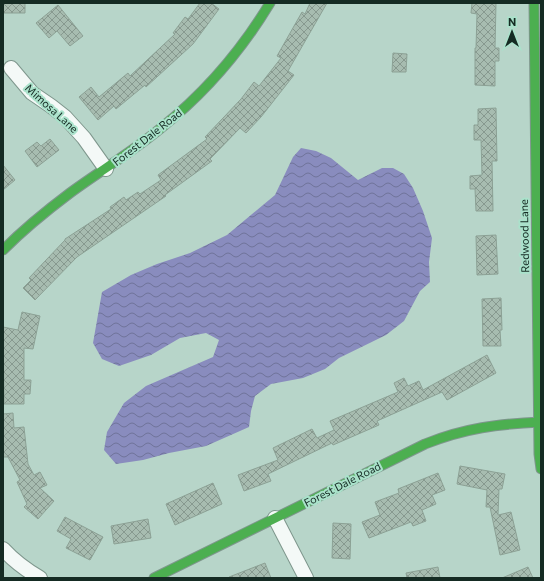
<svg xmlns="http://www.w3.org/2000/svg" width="544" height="581" viewBox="0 0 544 581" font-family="Commissioner,sans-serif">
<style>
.water{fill:url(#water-waves)}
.building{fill:url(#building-cross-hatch);stroke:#8ca195}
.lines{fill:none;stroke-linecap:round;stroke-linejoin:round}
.street-casing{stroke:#7e968c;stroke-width:16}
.fast-casing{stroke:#7e968c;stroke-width:11}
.street{stroke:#f4f9f7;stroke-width:14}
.fast{stroke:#4caf50;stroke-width:9}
.labels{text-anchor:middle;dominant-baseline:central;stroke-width:4;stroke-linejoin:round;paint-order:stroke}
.street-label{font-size:11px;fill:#152b23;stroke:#aae2cb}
</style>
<defs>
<pattern id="water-waves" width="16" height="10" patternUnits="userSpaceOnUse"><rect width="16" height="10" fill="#898cbe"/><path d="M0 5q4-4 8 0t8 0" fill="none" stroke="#6f739a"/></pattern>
<pattern id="building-cross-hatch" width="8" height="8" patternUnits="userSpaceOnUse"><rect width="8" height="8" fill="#a7bcb0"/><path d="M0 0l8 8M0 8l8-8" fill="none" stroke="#87998f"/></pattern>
</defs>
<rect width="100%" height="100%" fill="#b7d5c9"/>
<path class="water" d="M 301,148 L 316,151 L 331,158 L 358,180 L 382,168 L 393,168 L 404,174 L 413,188 L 423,211 L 432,238 L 429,262 L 430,282 L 420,291 L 404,321 L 386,335 L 339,358 L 325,369 L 303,378 L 271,384 L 255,396 L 251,411 L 249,427 L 206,446 L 169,453 L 143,460 L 116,464 L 104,450 L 107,432 L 124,403 L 146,386 L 213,357 L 219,340 L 206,333 L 180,338 L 151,355 L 119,366 L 102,359 L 93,343 L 102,292 L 131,275 L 157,264 L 190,253 L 227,235 L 275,195 L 293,157 Z"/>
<path class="building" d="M 3,3 L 25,3 L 25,13 L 3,13 Z
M 200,3 L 211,3 L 219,9 L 193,44 L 146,87 L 145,85 L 116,109 L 114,106 L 98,120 L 79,97 L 91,87 L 99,97 L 128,73 L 130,76 L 175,34 L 173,33 L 185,17 L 188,19 Z
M 310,3 L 327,3 L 288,71 L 294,75 L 261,117 L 246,133 L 240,128 L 210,159 L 212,161 L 165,195 L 166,196 L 77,257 L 35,300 L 23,288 L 31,280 L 29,278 L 65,240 L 65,239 L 111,209 L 110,207 L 124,197 L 126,200 L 138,192 L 140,194 L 161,180 L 158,175 L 207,139 L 205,137 L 241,99 L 254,82 L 259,86 L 281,58 L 277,56 L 302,12 L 305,14 Z
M 472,3 L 496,3 L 495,48 L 499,48 L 499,61 L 495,61 L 495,86 L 475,85 L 475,48 L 476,48 L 477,14 L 471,13 Z
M 58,5 L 83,36 L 70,46 L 57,31 L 49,38 L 36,23 Z
M 393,53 L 407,54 L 406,72 L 392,72 Z
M 496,108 L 497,161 L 492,161 L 493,211 L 476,211 L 475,189 L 470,189 L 470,176 L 482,175 L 481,140 L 474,140 L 474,125 L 478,125 L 478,109 Z
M 50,139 L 59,150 L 37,167 L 25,151 L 37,142 L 41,146 Z
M 3,165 L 15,180 L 3,190 Z
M 496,235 L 498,274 L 477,275 L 476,236 Z
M 501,298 L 502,330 L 500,330 L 501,346 L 483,346 L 482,299 Z
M 22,312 L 40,316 L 33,349 L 24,348 L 24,380 L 31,380 L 30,394 L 24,394 L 24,404 L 4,404 L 3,327 L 18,330 Z
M 487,355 L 496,373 L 447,400 L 442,392 L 377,421 L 379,425 L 333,445 L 332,443 L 268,474 L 271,481 L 244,491 L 238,475 L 278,460 L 273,448 L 312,429 L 317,438 L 334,430 L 330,421 L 398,392 L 394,383 L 404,378 L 408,386 L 419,381 L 423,390 Z
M 13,413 L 14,428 L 24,427 L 28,464 L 34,475 L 40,472 L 47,485 L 40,488 L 54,501 L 38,519 L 24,507 L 27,504 L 17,482 L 20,480 L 8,457 L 3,457 L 3,414 Z
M 460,466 L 505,474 L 502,489 L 499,489 L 498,515 L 511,512 L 520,550 L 500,555 L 490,507 L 486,507 L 487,490 L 457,484 Z
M 438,473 L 445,490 L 432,495 L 436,504 L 422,510 L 426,521 L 413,526 L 411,522 L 369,538 L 362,522 L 380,515 L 375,502 L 399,493 L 398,489 Z
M 213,483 L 222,504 L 175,525 L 166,504 Z
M 65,517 L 103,537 L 90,560 L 66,548 L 71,539 L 57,531 Z
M 148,519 L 151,538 L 114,544 L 111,526 Z
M 333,523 L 351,524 L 350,559 L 332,558 Z
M 265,563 L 271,578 L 229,578 L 229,577 Z
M 438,567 L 440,578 L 407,578 L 406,573 Z
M 528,567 L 533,578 L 502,578 Z"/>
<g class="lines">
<g class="street-casing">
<path id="street" d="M 11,68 L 32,93 L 51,106 L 65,117 L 84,138 L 106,169
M 275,518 L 306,578
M 3,549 C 14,561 26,570 40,578"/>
</g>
<g class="fast-casing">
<path id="fast" d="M 534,3 L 539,454 L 541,469
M 3,250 C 24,229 46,211 70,193 C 100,171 132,152 161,128 C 205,93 241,51 270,3
M 154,578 L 425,444 C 465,428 498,424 541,422"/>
</g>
<use href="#street" class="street"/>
<use href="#fast" class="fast"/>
</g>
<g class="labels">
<g class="street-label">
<text transform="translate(52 108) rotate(42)">Mimosa Lane</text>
<text transform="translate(147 137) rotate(-38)">Forest Dale Road</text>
<text transform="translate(524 236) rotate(-91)">Redwood Lane</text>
<text transform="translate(342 484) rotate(-27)">Forest Dale Road</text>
</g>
</g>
<rect width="544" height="581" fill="none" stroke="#152b23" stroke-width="8"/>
<g transform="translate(512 32)" stroke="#aae2cb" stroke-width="3" paint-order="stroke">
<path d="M0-3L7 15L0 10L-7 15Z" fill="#152b23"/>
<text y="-6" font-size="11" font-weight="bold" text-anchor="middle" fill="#152b23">N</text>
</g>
</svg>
